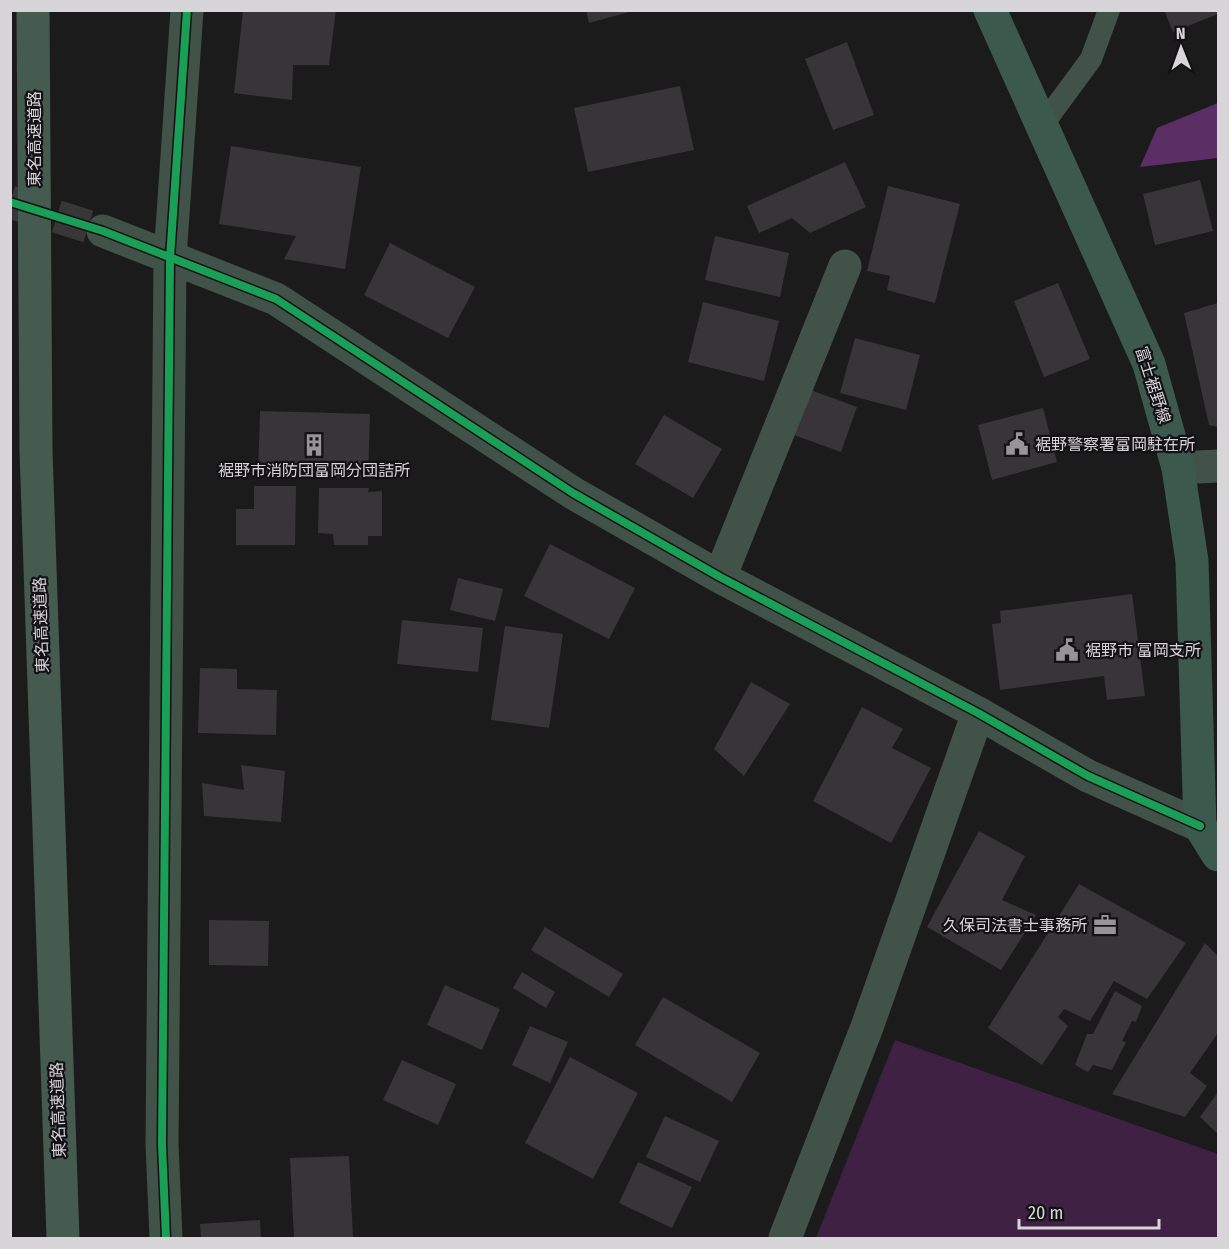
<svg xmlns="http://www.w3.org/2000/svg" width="1229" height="1249" viewBox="0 0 1229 1249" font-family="'Fira Sans Condensed','Noto Sans JP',sans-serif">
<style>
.green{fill:#3e2143}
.forest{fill:#5c2e66}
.building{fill:#373537}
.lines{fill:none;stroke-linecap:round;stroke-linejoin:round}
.minor-tunnel{stroke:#383738;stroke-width:33;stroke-dasharray:33 16;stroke-linecap:butt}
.service{stroke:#415249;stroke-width:22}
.minor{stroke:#415249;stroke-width:33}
.primary{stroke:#3b594c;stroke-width:33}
.motorway{stroke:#455b50;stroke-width:33}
.cycleway-casing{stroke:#131114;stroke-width:11}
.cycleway{stroke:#1a9f57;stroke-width:8}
.labels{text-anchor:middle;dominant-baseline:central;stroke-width:4.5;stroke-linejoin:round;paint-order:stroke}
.street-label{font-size:16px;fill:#d7d5d7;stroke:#131114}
.poi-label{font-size:16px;fill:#d7d5d7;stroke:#131114;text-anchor:start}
</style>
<rect width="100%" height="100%" fill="#1c1b1c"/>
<path class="green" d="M 895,1040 L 1218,1154 L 1218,1238 L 816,1238 Z"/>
<path class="forest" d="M 1218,103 L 1218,158 L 1140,167 L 1157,128 Z"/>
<path class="building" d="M 243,10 L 336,10 L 329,65 L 293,65 L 292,100 L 234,93 Z
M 586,10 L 633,10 L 633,11 L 589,23 Z
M 1164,10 L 1218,10 L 1218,14 L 1173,32 Z
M 847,42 L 874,115 L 833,130 L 805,59 Z
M 680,86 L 694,150 L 588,172 L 574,108 Z
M 231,146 L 361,167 L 345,269 L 284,259 L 296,236 L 219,224 Z
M 845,162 L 866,207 L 810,233 L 792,218 L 759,233 L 747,206 Z
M 1200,180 L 1213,231 L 1155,245 L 1143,194 Z
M 888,186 L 960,204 L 935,303 L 887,290 L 890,276 L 867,271 Z
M 715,236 L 789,253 L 780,297 L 705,280 Z
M 390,243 L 475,287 L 448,338 L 364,295 Z
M 1058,283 L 1090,359 L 1044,377 L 1014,301 Z
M 703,302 L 779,321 L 764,381 L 688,362 Z
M 1218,303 L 1218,427 L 1209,425 L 1184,313 Z
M 855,338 L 920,355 L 906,410 L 840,393 Z
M 808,389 L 857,407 L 841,452 L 791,434 Z
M 1043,408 L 1057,462 L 992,480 L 978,425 Z
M 260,411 L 370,414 L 368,478 L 258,476 Z
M 664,415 L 722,449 L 693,498 L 635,464 Z
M 254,486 L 296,486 L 295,545 L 236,545 L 236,509 L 254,509 Z
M 319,488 L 369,488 L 368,492 L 382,491 L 382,536 L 368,536 L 368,545 L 334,545 L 333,534 L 318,533 Z
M 550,544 L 635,588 L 609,639 L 524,596 Z
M 458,578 L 503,589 L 495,621 L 450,610 Z
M 1132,594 L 1145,696 L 1107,700 L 1104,676 L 1000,690 L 992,624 L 1001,623 L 1000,611 Z
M 402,620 L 483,628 L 478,672 L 397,664 Z
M 505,626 L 563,634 L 549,728 L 491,720 Z
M 200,668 L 237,669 L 237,689 L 277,690 L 276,735 L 198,733 Z
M 751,682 L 790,704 L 744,776 L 714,749 Z
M 862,707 L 903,729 L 892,748 L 931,768 L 891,843 L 813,801 Z
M 241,765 L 285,771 L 281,822 L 204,816 L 202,783 L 244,790 Z
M 979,831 L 1025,856 L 1002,900 L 1036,915 L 1001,970 L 927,927 Z
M 1079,884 L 1186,943 L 1147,999 L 1114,981 L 1090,1021 L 1064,1009 L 1058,1017 L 1068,1026 L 1042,1065 L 988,1028 Z
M 209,920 L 269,921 L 268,966 L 209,965 Z
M 545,927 L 623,974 L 609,997 L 531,950 Z
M 1205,943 L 1218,956 L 1218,1033 L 1190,1073 L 1207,1086 L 1185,1117 L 1112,1094 Z
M 522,972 L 555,992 L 546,1008 L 513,988 Z
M 445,985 L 500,1009 L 482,1050 L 427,1025 Z
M 1115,991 L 1142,1006 L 1136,1022 L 1132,1021 L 1122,1041 L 1126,1042 L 1112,1070 L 1093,1065 L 1088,1072 L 1075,1065 L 1087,1034 L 1093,1034 Z
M 663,997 L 760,1053 L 732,1102 L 635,1045 Z
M 530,1026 L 568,1042 L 550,1083 L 512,1065 Z
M 570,1057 L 638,1093 L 593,1179 L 525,1143 Z
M 402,1060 L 456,1084 L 438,1125 L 383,1100 Z
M 1218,1092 L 1218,1134 L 1200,1117 Z
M 665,1116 L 719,1141 L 700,1182 L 646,1157 Z
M 349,1156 L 353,1238 L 294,1238 L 290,1158 Z
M 638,1162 L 692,1187 L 672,1228 L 619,1203 Z
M 260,1220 L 261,1238 L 201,1238 L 200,1224 Z"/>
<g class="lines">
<path class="minor-tunnel" d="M 10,202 L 103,231"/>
<path class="service" d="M 1041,127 L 1091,59 L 1109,10"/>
<path class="minor" d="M 103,231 L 276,299 L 573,493 L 720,577 L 978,713 L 1088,776 L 1200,826
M 1178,468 L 1218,466
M 720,577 L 845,266
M 166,1238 L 162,1144 L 170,258 L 187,10
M 785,1238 L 867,1027 L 978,713"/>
<path class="primary" d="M 990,10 L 1149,364 L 1178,468 L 1192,561 L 1200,826 L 1218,855"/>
<path class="motorway" d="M 33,10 L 36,451 L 63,1238"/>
<g class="cycleway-casing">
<path id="cycleway" d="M 10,202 L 103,231 L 276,299 L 573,493 L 720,577 L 978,713 L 1088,776 L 1200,826
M 166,1238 L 162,1144 L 170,258 L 187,10"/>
</g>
<use href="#cycleway" class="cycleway"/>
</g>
<defs>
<g id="civic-bare" transform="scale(1.8)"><path d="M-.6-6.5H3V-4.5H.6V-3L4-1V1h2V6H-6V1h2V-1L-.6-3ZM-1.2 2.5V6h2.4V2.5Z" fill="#969496" stroke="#131114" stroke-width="2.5" paint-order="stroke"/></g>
<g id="building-bare" transform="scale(1.8)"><path d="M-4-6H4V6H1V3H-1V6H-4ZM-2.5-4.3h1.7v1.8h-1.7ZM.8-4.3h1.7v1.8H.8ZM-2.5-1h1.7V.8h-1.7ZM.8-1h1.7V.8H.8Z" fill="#969496" stroke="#131114" stroke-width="2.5" paint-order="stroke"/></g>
<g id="office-bare" transform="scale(1.8)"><path d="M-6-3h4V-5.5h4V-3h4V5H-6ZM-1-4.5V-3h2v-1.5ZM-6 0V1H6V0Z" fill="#969496" stroke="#131114" stroke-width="2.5" paint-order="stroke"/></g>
</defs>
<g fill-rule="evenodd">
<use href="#civic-bare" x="1017" y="444"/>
<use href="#building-bare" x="314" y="445"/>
<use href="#civic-bare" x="1067" y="650"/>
<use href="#office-bare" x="1105" y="925"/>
</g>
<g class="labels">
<g class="street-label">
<text transform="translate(34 139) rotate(-90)">東名高速道路</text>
<text transform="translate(1153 385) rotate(72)">富士裾野線</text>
<text transform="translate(41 625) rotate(-92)">東名高速道路</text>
<text transform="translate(58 1110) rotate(-92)">東名高速道路</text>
</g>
<g class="poi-label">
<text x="1035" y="444">裾野警察署富岡駐在所</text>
<text x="314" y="470" text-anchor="middle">裾野市消防団富岡分団詰所</text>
<text x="1085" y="650">裾野市 富岡支所</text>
<text x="1087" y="925" text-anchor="end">久保司法書士事務所</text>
</g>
</g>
<rect width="1229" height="1249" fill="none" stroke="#d7d5d7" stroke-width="24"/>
<g transform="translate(1181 48) rotate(359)" stroke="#131114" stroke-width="4.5" paint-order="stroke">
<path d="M0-4.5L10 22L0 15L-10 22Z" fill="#d7d5d7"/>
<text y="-9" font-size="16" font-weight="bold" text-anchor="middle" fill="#d7d5d7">N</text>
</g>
<path d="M1019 1219v9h140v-9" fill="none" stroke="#d7d5d7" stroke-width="3"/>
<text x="1028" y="1219" font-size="18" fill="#d7d5d7" stroke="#131114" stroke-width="4.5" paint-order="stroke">20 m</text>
</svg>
